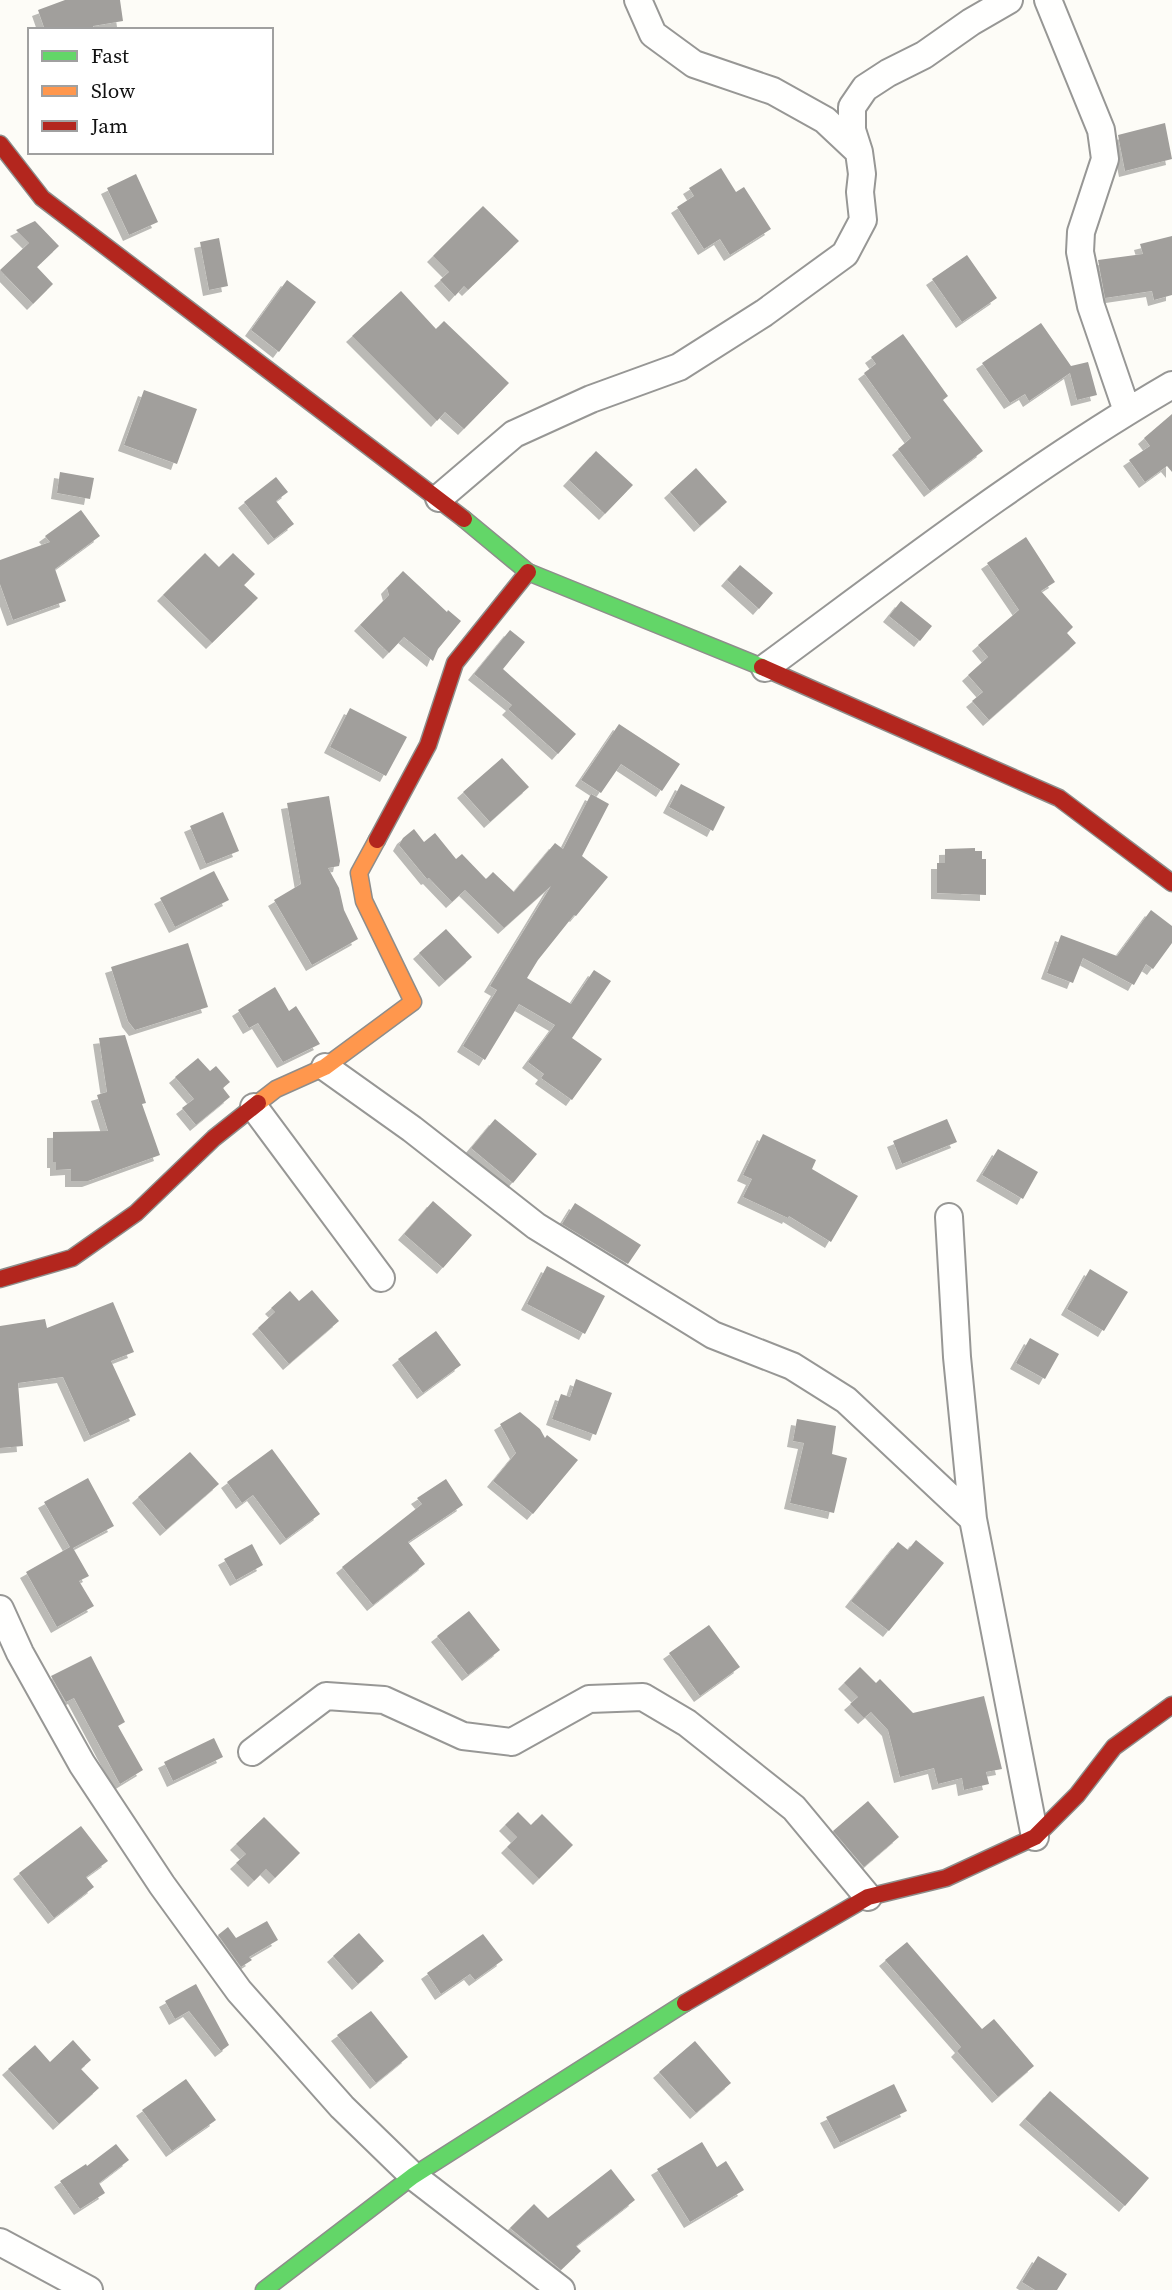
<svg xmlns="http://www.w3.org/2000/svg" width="1172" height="2290" viewBox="0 0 1172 2290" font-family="'Source Serif 4',serif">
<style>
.building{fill:#a19f9c;filter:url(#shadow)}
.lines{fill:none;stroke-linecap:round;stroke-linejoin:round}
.street-casing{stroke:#979795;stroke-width:30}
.fast-casing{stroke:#8e8d8b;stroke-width:19}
.slow-casing{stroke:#8e8d8b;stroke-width:19}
.jam-casing{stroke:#8e8d8b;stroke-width:19}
.street{stroke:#fffffe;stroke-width:26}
.fast{stroke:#63d668;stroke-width:16}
.slow{stroke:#ff974d;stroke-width:16}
.jam{stroke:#b3261e;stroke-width:16}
</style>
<defs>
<filter id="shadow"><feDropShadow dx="-6" dy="6" stdDeviation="0" flood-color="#0004"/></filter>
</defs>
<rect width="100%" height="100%" fill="#fdfcf7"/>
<path class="building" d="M 65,0 L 120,0 L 123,21 L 93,26 L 94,30 L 45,30 L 38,10 Z
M 1165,123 L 1172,159 L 1125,171 L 1118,135 Z
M 721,168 L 736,192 L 744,187 L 771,229 L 730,255 L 720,239 L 704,249 L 677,207 L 694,196 L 689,188 Z
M 136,174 L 158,222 L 129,235 L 107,188 Z
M 483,206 L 519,241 L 468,290 L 464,286 L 455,296 L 440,280 L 449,272 L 433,256 Z
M 35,221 L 59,246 L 37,267 L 53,284 L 33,304 L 0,270 L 29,243 L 16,230 Z
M 1172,236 L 1172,295 L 1154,300 L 1152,291 L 1105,298 L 1098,260 L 1143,254 L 1140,244 Z
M 219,238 L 228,286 L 209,290 L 200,242 Z
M 967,255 L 997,298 L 962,322 L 932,279 Z
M 287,280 L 316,302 L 279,352 L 251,330 Z
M 401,291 L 436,329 L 444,321 L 509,383 L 464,429 L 445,412 L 437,421 L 352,336 Z
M 1041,323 L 1071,366 L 1088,362 L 1097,395 L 1077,400 L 1070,373 L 1029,401 L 1025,394 L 1010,403 L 982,363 Z
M 903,334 L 948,396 L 943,400 L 983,451 L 930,491 L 898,449 L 911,438 L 864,373 L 876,364 L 871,357 Z
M 144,390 L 197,409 L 177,464 L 124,445 Z
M 1172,414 L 1172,472 L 1167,466 L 1145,482 L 1129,460 L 1150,446 L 1144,438 Z
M 596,451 L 633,485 L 605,514 L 569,480 Z
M 696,468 L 727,502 L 700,526 L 670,492 Z
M 60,472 L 94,478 L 90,499 L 57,493 Z
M 276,477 L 288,492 L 276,501 L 294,524 L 274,539 L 244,502 Z
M 81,510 L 100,536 L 55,569 L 66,601 L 13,620 L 0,584 L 0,560 L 50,542 L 45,536 Z
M 1026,537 L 1055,582 L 1041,591 L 1073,627 L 1067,633 L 1076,643 L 989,720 L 972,701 L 983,692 L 968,675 L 988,657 L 978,645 L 1019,610 L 987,563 Z
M 205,553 L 219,567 L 233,553 L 255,574 L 244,585 L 258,598 L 212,643 L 163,595 Z
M 740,565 L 773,593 L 759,609 L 727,580 Z
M 403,571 L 447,612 L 448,610 L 461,621 L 438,649 L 433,661 L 404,637 L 389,653 L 360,625 L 389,595 L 387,588 Z
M 901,601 L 932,626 L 920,641 L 889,616 Z
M 510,630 L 525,642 L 503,669 L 576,734 L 558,754 L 508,709 L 512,705 L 474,674 Z
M 350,708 L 407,737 L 386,776 L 330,747 Z
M 619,724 L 680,764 L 662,791 L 621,764 L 601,793 L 581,780 Z
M 502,758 L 529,787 L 490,822 L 463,792 Z
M 681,784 L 725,807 L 713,831 L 669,807 Z
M 591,794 L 609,804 L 582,856 L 608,877 L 576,916 L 574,915 L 538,960 L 527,978 L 571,1004 L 594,970 L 611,981 L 572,1038 L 602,1059 L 572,1100 L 541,1078 L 544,1074 L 528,1062 L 555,1025 L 519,1004 L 485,1060 L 463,1046 L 497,990 L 490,986 L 551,886 L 504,928 L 465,890 L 452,902 L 429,878 L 427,879 L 399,845 L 403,838 L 414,829 L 424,842 L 435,833 L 456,859 L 462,854 L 486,879 L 493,872 L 514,892 L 555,843 L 563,849 Z
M 329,796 L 340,861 L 339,866 L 328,868 L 339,888 L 344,910 L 358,939 L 312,965 L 274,900 L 301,884 L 287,803 Z
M 223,812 L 239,851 L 206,864 L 190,826 Z
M 975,848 L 975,851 L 982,851 L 982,859 L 986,859 L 986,895 L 937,893 L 937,863 L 945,863 L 945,849 Z
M 214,871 L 229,900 L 175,927 L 160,898 Z
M 1151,910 L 1172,926 L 1172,943 L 1153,969 L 1146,964 L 1134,985 L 1083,958 L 1073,983 L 1047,973 L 1061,935 L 1117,956 Z
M 446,929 L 472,957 L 445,981 L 419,953 Z
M 188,943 L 208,1007 L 135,1030 L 128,1021 L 111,967 Z
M 275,987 L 289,1011 L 296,1006 L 320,1044 L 283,1062 L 258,1023 L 249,1028 L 238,1010 Z
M 125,1035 L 146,1103 L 142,1104 L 160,1155 L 88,1181 L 71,1181 L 71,1169 L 56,1170 L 56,1162 L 53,1162 L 53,1132 L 108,1131 L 97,1095 L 107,1092 L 99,1038 Z
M 198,1058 L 210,1071 L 216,1066 L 230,1082 L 223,1088 L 230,1097 L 196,1125 L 182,1108 L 194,1099 L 175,1077 Z
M 495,1119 L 537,1154 L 513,1183 L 471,1148 Z
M 947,1119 L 957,1142 L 902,1164 L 893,1141 Z
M 763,1134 L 816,1160 L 812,1169 L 858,1196 L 831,1242 L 789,1216 L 788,1218 L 743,1197 L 752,1179 L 743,1175 Z
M 998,1149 L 1038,1172 L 1023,1199 L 982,1175 Z
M 433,1201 L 472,1235 L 443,1268 L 404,1234 Z
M 575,1203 L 641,1245 L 628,1264 L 562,1224 Z
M 547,1266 L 605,1296 L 585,1334 L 527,1304 Z
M 1090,1269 L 1128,1292 L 1104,1331 L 1067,1309 Z
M 312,1290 L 339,1321 L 289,1364 L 258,1328 L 275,1312 L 271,1308 L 290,1291 L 299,1301 Z
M 113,1302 L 134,1352 L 111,1361 L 136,1415 L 90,1436 L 63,1377 L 18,1383 L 23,1446 L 0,1448 L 0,1326 L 45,1319 L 47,1328 Z
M 436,1331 L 461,1365 L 423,1393 L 398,1359 Z
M 1030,1338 L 1059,1354 L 1045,1379 L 1016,1363 Z
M 576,1379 L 612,1393 L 596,1435 L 552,1419 L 561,1394 L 570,1397 Z
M 520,1412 L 540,1429 L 545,1438 L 547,1435 L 578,1460 L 533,1514 L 493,1481 L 516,1453 L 500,1424 Z
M 797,1419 L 836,1426 L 832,1454 L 847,1458 L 834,1513 L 790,1503 L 804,1443 L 793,1441 Z
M 272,1449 L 320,1514 L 286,1539 L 253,1495 L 242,1503 L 227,1482 Z
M 190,1452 L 219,1484 L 166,1530 L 138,1497 Z
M 88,1478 L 114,1526 L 73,1548 L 89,1576 L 79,1581 L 94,1606 L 57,1627 L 26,1572 L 70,1547 L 44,1502 Z
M 446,1479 L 463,1505 L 408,1542 L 425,1564 L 373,1605 L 342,1567 L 422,1504 L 417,1498 Z
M 916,1540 L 944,1563 L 889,1631 L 851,1601 L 898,1542 L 908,1550 Z
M 252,1544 L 263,1565 L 236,1580 L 224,1559 Z
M 469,1611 L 500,1650 L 468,1675 L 437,1636 Z
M 709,1625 L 740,1667 L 700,1696 L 669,1653 Z
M 91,1656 L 125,1722 L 118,1726 L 143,1770 L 120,1784 L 74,1698 L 66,1702 L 51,1676 Z
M 860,1667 L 876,1683 L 880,1679 L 913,1713 L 984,1696 L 1002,1769 L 986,1772 L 989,1784 L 964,1790 L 962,1778 L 938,1784 L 934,1768 L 900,1777 L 888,1730 L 871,1712 L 864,1718 L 850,1704 L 858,1697 L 844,1683 Z
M 214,1738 L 223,1757 L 173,1781 L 164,1762 Z
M 868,1801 L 899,1837 L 864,1867 L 833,1831 Z
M 518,1812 L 531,1825 L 542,1814 L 573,1845 L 539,1879 L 507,1847 L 517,1837 L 505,1825 Z
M 264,1817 L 300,1853 L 275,1878 L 266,1869 L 254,1881 L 236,1863 L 246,1854 L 236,1844 Z
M 81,1826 L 108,1861 L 86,1877 L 94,1887 L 54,1918 L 19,1873 Z
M 267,1921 L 278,1940 L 249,1957 L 252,1960 L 241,1967 L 218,1935 L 228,1927 L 236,1938 Z
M 359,1933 L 384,1961 L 358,1984 L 333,1956 Z
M 483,1934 L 503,1960 L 475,1980 L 470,1974 L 441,1994 L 427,1973 Z
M 907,1942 L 982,2029 L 994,2019 L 1034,2066 L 998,2097 L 957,2051 L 961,2047 L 885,1960 Z
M 196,1984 L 229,2045 L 221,2051 L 189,2011 L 175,2019 L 165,2001 Z
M 371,2011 L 408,2057 L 376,2083 L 337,2035 Z
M 73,2040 L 91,2060 L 81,2069 L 99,2088 L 59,2124 L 8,2069 L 35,2045 L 50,2062 Z
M 695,2041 L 731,2083 L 696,2113 L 659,2072 Z
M 186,2079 L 216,2120 L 172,2151 L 142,2110 Z
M 894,2084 L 907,2111 L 840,2143 L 826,2117 Z
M 1050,2091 L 1149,2178 L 1125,2206 L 1025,2119 Z
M 702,2142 L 717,2167 L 726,2161 L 744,2190 L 690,2222 L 657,2169 Z
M 116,2144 L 129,2160 L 99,2183 L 105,2193 L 80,2209 L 60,2181 L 86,2164 L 87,2166 Z
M 611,2169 L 635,2200 L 576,2246 L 581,2251 L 561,2270 L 510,2228 L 534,2204 L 548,2218 Z
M 1038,2256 L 1067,2274 L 1057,2290 L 1035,2290 L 1022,2282 Z"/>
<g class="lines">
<g class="street-casing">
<path id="street" d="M 638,0 L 653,34 L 694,64 L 773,91 L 825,120 L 858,151
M 1048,0 L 1101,130 L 1105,159 L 1081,232 L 1080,252 L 1091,306 L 1127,411
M 439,498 L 514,434 L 591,399 L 679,367 L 764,313 L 845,254 L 863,220 L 860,192 L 862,174 L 859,152 L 852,130 L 852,107 L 865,88 L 888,73 L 924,55 L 971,22 L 1009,0
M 765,668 C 898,570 1029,468 1172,385
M 325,1067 L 412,1129 L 536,1226 L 713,1335 L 792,1366 L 846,1400 L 973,1519
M 254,1107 L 381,1278
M 949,1217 L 957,1357 L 973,1519 L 1035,1837
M 0,1609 L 20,1653 L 82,1764 L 162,1885 L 239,1991 L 342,2107 L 413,2176 L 561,2290
M 252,1752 L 326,1696 L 384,1700 L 463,1736 L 512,1742 L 589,1699 L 643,1697 L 687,1723 L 794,1808 L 868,1897
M 0,2242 L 89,2290"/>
</g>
<g class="fast-casing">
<path id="fast" d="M 464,519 L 528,572 L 762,667
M 264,2290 L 413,2176 L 685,2003"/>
</g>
<g class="slow-casing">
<path id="slow" d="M 258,1103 L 276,1089 L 325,1067 L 413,1002 L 364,901 L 359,873 L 377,840"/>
</g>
<g class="jam-casing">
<path id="jam" d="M 0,144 L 42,198 L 464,519
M 762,667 L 1059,798 L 1172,883
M 377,840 L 428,745 L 455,663 L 528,572
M 0,1279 L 72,1258 L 136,1213 L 214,1138 L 258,1103
M 685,2003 L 868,1897 L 946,1878 L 1035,1837 L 1077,1795 L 1114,1747 L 1172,1705"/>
</g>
<use href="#street" class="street"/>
<use href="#fast" class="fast"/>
<use href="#slow" class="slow"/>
<use href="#jam" class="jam"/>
</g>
<rect x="28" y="28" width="245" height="126" fill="#ffffff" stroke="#a0a0a0" stroke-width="2"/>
<rect x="42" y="51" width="35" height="10" fill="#63d668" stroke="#a0a0a0" stroke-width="2"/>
<text x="91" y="63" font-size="21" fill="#111111">Fast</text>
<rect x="42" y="86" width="35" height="10" fill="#ff974d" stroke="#a0a0a0" stroke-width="2"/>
<text x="91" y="98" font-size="21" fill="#111111">Slow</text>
<rect x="42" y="121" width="35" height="10" fill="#b3261e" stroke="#a0a0a0" stroke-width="2"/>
<text x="91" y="133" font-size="21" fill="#111111">Jam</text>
</svg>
